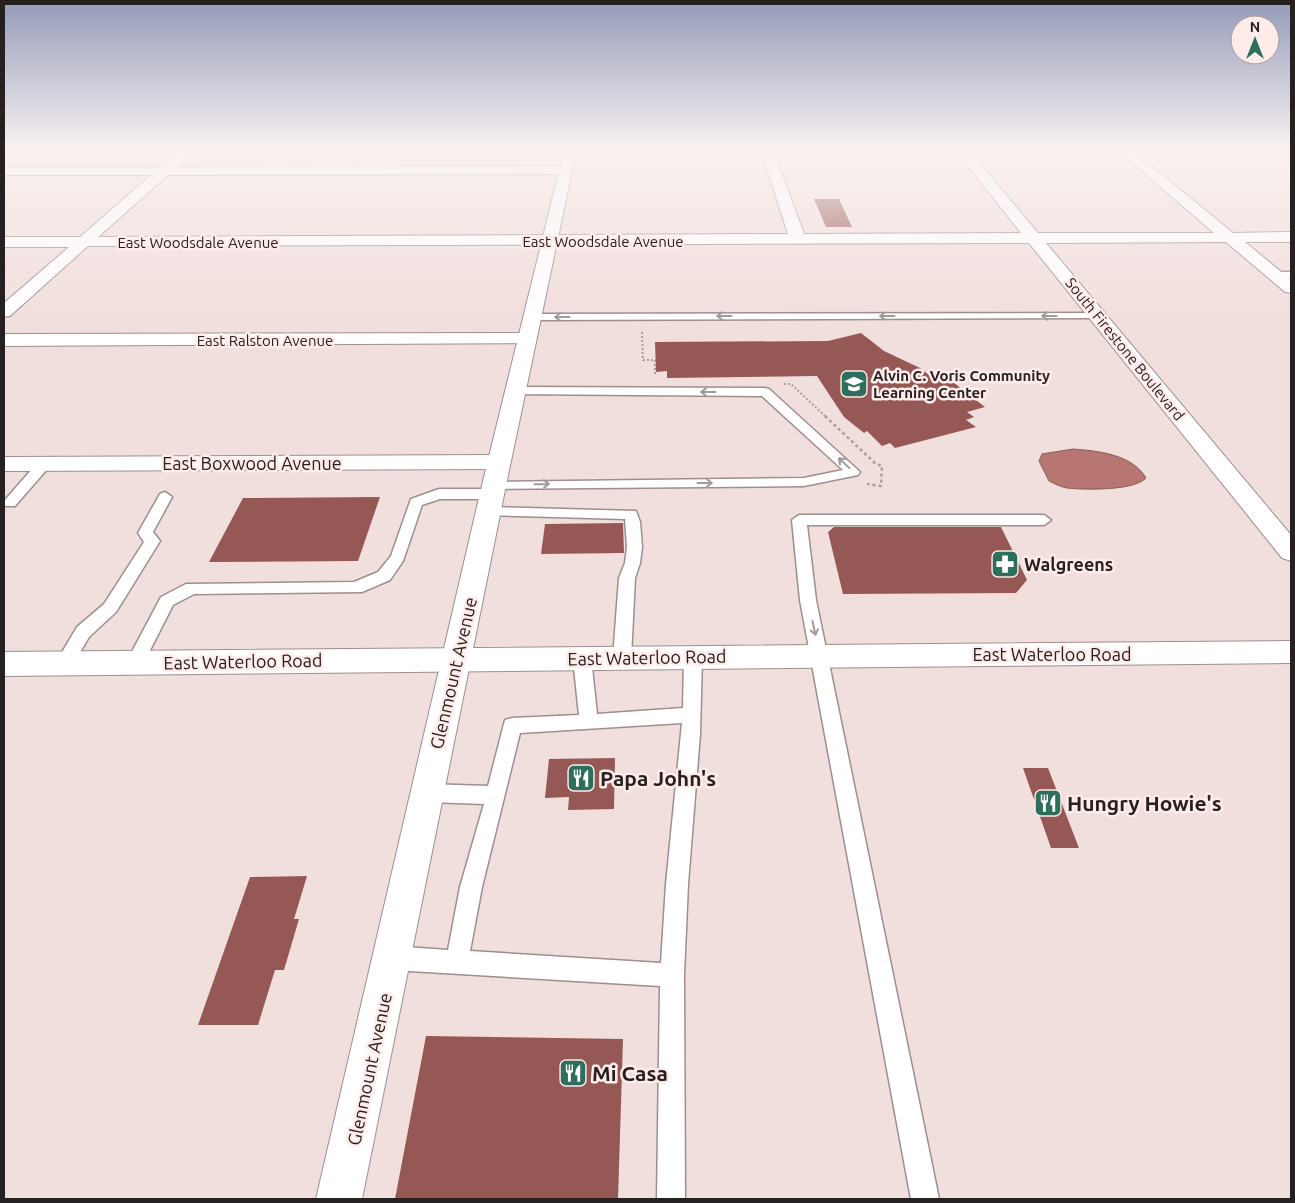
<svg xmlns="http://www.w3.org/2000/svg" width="1295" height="1203" viewBox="0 0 1295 1203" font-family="Ubuntu,sans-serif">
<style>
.water{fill:#b77672;stroke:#8c5c59}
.building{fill:#965855}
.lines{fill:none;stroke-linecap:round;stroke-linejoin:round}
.service-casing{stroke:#9f8e8d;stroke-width:3}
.minor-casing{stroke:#9f8e8d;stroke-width:2}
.tertiary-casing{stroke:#9f8e8d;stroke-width:2}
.secondary-casing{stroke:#9f8e8d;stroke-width:2}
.path-far1{stroke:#ab9d9c;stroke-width:2;stroke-dasharray:2 2;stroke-linecap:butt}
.path{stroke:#ab9d9c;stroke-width:2.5;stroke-dasharray:3 3;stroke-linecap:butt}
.service{fill:#fff;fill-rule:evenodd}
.minor{fill:#fff;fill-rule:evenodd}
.tertiary{fill:#fff;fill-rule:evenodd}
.secondary{fill:#fff;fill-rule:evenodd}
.oneway{stroke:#9e9b9b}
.labels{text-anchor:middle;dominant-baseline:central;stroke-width:5;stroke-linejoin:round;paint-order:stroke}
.far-street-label{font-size:15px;fill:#272020;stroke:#ffecea}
.far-poi-label{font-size:15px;font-weight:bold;fill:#272020;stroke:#ffecea;text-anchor:start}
.street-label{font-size:18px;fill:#272020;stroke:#ffecea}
.poi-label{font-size:18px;font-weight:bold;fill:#272020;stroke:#ffecea;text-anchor:start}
.near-poi-label{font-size:21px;font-weight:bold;fill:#272020;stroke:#ffecea;text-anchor:start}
</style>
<rect width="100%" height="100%" fill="#f1dfdd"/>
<path class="water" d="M 1073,449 C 1098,451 1132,454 1146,478 C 1134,491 1084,490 1067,488 C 1061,487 1055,484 1049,481 L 1039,461 L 1042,454 Z"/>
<path class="building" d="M 814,199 L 839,199 L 852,227 L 826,227 Z
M 861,333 L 884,351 L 920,368 L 929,375 L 940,372 L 985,407 L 967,412 L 974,417 L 966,420 L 976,427 L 895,448 L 890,443 L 882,446 L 867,431 L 864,433 L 844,417 L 817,376 L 667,378 L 667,371 L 656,372 L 655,342 L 828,341 Z
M 380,497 L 358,561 L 209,562 L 243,498 Z
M 623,523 L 624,553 L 541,554 L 545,524 Z
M 834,527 L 1001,527 L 1027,580 L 1016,593 L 843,594 L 828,532 Z
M 615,758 L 614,809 L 568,810 L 569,797 L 545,798 L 549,759 Z
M 1023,768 L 1048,768 L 1079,848 L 1051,848 Z
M 307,876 L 294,919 L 299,919 L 284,970 L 275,970 L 258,1025 L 198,1025 L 250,877 Z
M 426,1036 L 623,1039 L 618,1199 L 395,1199 Z"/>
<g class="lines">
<g class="service-casing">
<path id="service" d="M 1275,272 L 1291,272 L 1291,278 L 1271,277 L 1270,275 Z
M 1098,313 L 1103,316 L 1102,318 L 531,320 L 526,317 L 531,314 Z
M 516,387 L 765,388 L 769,389 L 860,472 L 858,475 L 804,486 L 494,489 L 489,488 L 487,485 L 489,482 L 804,478 L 843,470 L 762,396 L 512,394 L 510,391 Z
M 44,460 L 49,461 L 51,464 L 49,467 L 15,506 L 5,506 L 5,500 L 39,461 Z
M 439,489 L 492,489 L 499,494 L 492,499 L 440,499 L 422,505 L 403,561 L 390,580 L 362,592 L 194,594 L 173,605 L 141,668 L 135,670 L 129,668 L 126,663 L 161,597 L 186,584 L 354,582 L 378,572 L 391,556 L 411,499 Z
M 165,492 L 172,497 L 153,532 L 160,541 L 116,612 L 89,637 L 70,669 L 64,671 L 58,669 L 55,664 L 77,627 L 104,604 L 144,542 L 138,533 L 160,494 Z
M 489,507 L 636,511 L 640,522 L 642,547 L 640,563 L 635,578 L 631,658 L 628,663 L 622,665 L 616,663 L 613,658 L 619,578 L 625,563 L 627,547 L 625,519 L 484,515 L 482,512 Z
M 799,515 L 1044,515 L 1051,520 L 1044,525 L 807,525 L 816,600 L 939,1199 L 911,1199 L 800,600 L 792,520 Z
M 693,650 L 699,652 L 702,657 L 700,734 L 688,884 L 684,975 L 685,1199 L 657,1199 L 660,986 L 393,970 L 385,966 L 381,958 L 385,950 L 393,946 L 448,950 L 460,887 L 484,804 L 427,802 L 420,799 L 417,793 L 420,787 L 427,784 L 488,786 L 505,720 L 512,718 L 579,715 L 573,658 L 576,653 L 582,651 L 588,653 L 591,658 L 597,714 L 683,708 L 684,657 L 687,652 ZM 682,723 L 666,884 L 661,963 L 470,951 L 482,887 L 520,733 Z"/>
</g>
<g class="minor-casing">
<path id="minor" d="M 184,147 L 197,147 L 177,167 L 565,166 L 572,170 L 565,174 L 168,175 L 98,237 L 788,234 L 760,147 L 772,147 L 804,234 L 1021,233 L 953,147 L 966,147 L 1038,233 L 1214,233 L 1114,147 L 1128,147 L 1233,233 L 1291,232 L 1291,242 L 1245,242 L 1291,280 L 1291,293 L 1285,292 L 1226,242 L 1046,243 L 1291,535 L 1291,561 L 1282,558 L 1029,243 L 88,246 L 10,316 L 4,317 L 4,303 L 69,247 L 4,247 L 4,237 L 80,237 L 151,175 L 4,175 L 4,167 L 161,167 Z
M 526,333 L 533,335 L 536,339 L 533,343 L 4,346 L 4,334 Z
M 499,455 L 507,457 L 510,462 L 507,467 L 499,469 L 4,471 L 4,457 Z"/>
</g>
<g class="tertiary-casing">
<path id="tertiary" d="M 565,147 L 577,147 L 506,485 L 362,1199 L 316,1199 L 482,485 Z"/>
</g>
<g class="secondary-casing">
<path id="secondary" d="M 1274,147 L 1291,149 L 1291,158 Z
M 1291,641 L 1291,663 L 4,676 L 4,652 Z"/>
</g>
<path class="path-far1" d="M 642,332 L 643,360 L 655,360 L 655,374
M 784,384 L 791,384 L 826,417"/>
<path class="path" d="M 825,416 L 876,464 L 882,466 L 881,486 L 867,484"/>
<use href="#service" class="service"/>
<use href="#minor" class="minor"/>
<use href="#tertiary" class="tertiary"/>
<use href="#secondary" class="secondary"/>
</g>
<defs><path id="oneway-shaft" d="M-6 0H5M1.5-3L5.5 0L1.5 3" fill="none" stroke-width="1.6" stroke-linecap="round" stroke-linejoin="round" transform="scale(1.25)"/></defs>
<g class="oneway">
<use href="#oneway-shaft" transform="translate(724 316) rotate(180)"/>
<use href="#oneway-shaft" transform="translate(887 316) rotate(180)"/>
<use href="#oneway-shaft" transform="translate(1049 316) rotate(180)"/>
<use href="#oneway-shaft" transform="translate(562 317) rotate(180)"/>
<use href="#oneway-shaft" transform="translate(708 392) rotate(-180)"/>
<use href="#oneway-shaft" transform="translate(844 463) rotate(-137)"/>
<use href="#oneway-shaft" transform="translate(705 483)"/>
<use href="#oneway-shaft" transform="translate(542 484) rotate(-1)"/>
<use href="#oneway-shaft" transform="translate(814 628) rotate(78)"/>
</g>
<linearGradient id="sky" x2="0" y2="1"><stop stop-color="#949bb9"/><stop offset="0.47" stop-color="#f9f1f0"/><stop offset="1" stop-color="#f9f1f0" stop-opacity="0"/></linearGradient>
<rect width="1295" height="315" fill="url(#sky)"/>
<defs>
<g id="school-square" transform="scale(1.4375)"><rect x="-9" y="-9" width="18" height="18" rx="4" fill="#2d6e5d" stroke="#ffecea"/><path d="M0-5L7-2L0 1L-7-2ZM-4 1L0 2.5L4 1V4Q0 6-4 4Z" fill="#fff"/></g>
<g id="pharmacy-square" transform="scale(1.4375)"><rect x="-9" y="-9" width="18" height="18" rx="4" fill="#2d6e5d" stroke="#ffecea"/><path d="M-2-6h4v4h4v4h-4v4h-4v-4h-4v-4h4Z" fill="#fff"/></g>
<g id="restaurant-square" transform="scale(1.4375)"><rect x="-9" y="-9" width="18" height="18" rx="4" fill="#2d6e5d" stroke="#ffecea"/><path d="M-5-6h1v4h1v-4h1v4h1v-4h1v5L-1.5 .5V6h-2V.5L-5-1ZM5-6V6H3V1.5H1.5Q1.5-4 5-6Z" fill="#fff"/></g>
</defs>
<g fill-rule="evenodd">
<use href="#school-square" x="854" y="384"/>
<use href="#pharmacy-square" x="1005" y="564"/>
<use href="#restaurant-square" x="581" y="778"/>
<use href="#restaurant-square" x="1048" y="803"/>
<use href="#restaurant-square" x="573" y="1073"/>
</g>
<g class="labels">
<g class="far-street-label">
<text x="603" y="241">East Woodsdale Avenue</text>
<text x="198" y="242">East Woodsdale Avenue</text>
<text x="265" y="340">East Ralston Avenue</text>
<text transform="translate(1125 349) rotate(51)">South Firestone Boulevard</text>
</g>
<g class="far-poi-label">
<text x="873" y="375">Alvin C. Voris Community<tspan x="873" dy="17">Learning Center</tspan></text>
</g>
<g class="street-label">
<text x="252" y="463">East Boxwood Avenue</text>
<text x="1052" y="654">East Waterloo Road</text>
<text transform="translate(647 657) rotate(-1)">East Waterloo Road</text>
<text transform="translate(243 661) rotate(-1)">East Waterloo Road</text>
<text transform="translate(453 673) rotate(-77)">Glenmount Avenue</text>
<text transform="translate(369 1069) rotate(-78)">Glenmount Avenue</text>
</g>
<g class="poi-label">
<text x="1024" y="564">Walgreens</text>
</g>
<g class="near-poi-label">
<text x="600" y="778">Papa John's</text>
<text x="1067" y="803">Hungry Howie's</text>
<text x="592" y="1073">Mi Casa</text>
</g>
</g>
<rect width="1295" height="1203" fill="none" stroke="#272020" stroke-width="10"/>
<g transform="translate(1255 40)"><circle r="24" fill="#ffecea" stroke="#a99a99"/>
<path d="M0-4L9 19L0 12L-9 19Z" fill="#2d6e5d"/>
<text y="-8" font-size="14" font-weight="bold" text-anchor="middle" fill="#272020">N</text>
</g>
</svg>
